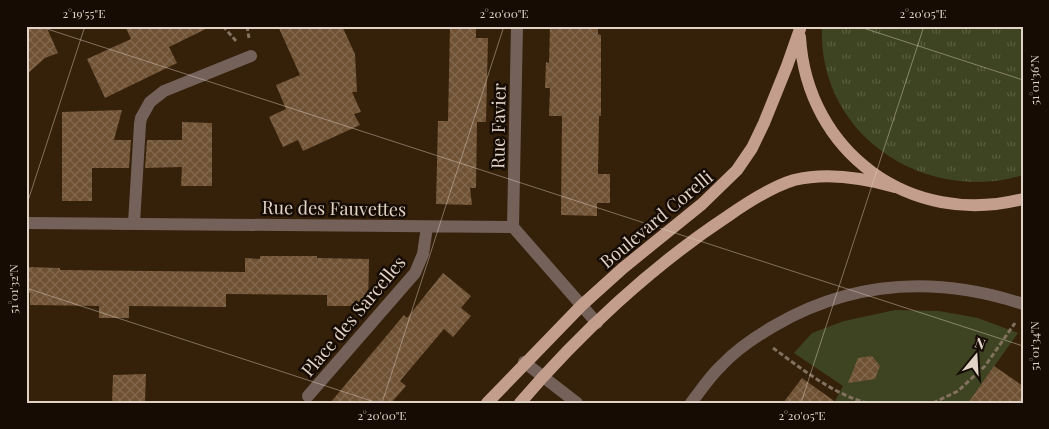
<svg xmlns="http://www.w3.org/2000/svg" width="1049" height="429" viewBox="0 0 1049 429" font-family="'Playfair Display',serif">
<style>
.grass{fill:url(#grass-tufts)}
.garden{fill:#3e4421}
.building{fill:url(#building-cross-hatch)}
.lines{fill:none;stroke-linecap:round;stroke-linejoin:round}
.path{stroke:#83715f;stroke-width:3;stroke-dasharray:5 2.5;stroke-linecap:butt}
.minor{stroke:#74625a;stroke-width:12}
.major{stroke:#c49e8d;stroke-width:12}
.ticks{fill:none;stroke:#e1d3c6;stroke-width:1;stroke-opacity:0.45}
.labels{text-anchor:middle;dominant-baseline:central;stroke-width:5;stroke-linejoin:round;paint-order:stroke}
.street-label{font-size:18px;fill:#e1d3c6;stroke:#160c04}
.neatline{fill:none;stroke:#e1d3c6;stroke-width:2}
.ticks-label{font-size:12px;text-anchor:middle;fill:#e1d3c6}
</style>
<defs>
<pattern id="grass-tufts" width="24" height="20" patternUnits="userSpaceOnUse" patternTransform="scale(1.25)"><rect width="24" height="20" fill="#3e4421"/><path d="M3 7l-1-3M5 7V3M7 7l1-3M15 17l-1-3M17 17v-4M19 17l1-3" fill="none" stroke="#5a5e40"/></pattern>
<pattern id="building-cross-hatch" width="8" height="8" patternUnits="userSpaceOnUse" patternTransform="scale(1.25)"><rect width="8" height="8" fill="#6f5133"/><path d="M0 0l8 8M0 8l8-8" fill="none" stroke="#83694f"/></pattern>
</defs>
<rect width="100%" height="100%" fill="#35200a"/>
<path class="grass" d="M 822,26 L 1023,26 L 1023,175 C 923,205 817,134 822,26 Z"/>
<path class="garden" d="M 895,310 L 939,311 L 978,318 L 1018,333 L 968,403 L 837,403 L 835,401 L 843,386 L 794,353 L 812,333 L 844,321 Z"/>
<path class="building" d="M 26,26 L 46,26 L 58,53 L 45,58 L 26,75 Z
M 125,26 L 212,26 L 169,47 L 177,63 L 105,98 L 87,59 L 131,39 Z
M 278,26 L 342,26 L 355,54 L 357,92 L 352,92 L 361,112 L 354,114 L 360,125 L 303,151 L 298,140 L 283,147 L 269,117 L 286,109 L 276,85 L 300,75 Z
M 450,26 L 476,26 L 476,38 L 488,38 L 486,122 L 477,122 L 476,188 L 470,188 L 472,205 L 436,204 L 438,121 L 448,121 Z
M 550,26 L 598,26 L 598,34 L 601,35 L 601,116 L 599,116 L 598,174 L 610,174 L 610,203 L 597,203 L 597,216 L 561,215 L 562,116 L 549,116 L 550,88 L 545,88 L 546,62 L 549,63 Z
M 122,110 L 114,140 L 131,140 L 129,168 L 92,168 L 92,201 L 62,201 L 62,112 Z
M 182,122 L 212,123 L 212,186 L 181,186 L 182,167 L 145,168 L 147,140 L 182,140 Z
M 260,256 L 317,256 L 317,258 L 369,259 L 368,306 L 327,306 L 327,295 L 226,294 L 226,307 L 129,306 L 129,318 L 99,318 L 99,306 L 30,305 L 30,293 L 26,293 L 26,267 L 60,268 L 60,270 L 245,272 L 245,258 L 260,259 Z
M 443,273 L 471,296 L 461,308 L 471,316 L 453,337 L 444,329 L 400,381 L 406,386 L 391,403 L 330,403 L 404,315 L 407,318 Z
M 872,356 L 880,366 L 875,379 L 848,383 L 858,358 Z
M 994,366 L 1023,386 L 1023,403 L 968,403 Z
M 146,374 L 145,403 L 112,403 L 113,375 Z
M 802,378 L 837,403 L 783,403 Z"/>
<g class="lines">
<path class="path" d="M 223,26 L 236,41
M 247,26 L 249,38
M 773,348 C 802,369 833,394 867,403
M 933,403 L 958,391 L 985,366 L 1015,323"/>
<path class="minor" d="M 26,223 L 513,227 L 597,323
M 134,223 L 140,124 L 141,118 L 150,102 L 164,91 L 251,56
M 513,227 L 517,26
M 524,362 L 577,403
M 308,396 L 415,273 L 423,254 L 427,227
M 691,403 C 701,390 710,376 722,365 C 737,349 755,337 774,326 C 853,280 937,276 1023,304"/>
<path class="major" d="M 800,37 C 807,152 910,228 1023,199
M 487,403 L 582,305 L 623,268 L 702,204 L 737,170 L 752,148 L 764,123 L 787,66 L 800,29
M 520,403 C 579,334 652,266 728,216 C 748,202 771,187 794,180 C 827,172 864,178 895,187"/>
</g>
<path class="ticks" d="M 38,26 L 1023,346M 857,26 L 1023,80M 26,207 L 85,26M 26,288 L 378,403M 382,403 L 504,26M 801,403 L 924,26"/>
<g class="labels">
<g class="street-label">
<text transform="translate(498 126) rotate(-89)">Rue Favier</text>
<text transform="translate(334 208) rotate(1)">Rue des Fauvettes</text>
<text transform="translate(656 219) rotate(-40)">Boulevard Corelli</text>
<text transform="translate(353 316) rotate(-50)">Place des Sarcelles</text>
</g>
</g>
<rect width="1049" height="429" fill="none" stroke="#160c04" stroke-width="55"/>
<g transform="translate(976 356) rotate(18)" stroke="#160c04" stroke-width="4" paint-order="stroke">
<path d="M0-4L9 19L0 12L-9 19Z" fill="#e1d3c6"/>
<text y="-8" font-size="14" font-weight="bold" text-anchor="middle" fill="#e1d3c6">N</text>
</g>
<rect x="28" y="28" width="994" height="374" class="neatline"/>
<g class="ticks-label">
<text x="84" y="18">2°19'55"E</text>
<text x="504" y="18">2°20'00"E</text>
<text x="923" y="18">2°20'05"E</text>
<text transform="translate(1035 80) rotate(-90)" y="4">51°01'36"N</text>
<text transform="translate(14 289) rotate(-90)" y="4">51°01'32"N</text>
<text transform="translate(1035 346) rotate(-90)" y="4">51°01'34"N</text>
<text x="382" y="420">2°20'00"E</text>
<text x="802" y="420">2°20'05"E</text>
</g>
</svg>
